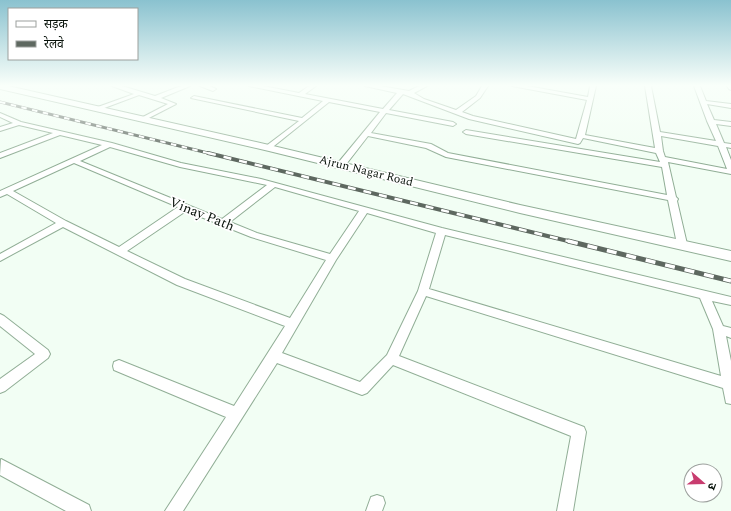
<svg xmlns="http://www.w3.org/2000/svg" width="731" height="511" viewBox="0 0 731 511" font-family="Spectral,'Noto Sans Devanagari',serif">
<style>
.lines{fill:none;stroke-linecap:round;stroke-linejoin:round}
.street-casing{stroke:#91ae96;stroke-width:2}
.secondary-casing{stroke:#91ae96;stroke-width:2}
.street{fill:#fff;fill-rule:evenodd}
.secondary{fill:#fff;fill-rule:evenodd}
.rail-far2-casing{stroke:#5e6860;stroke-width:3}
.rail-far1-casing{stroke:#5e6860;stroke-width:4}
.rail-casing{stroke:#5e6860;stroke-width:5}
.rail-far2{stroke:#fff;stroke-width:2;stroke-dasharray:5.5;stroke-linecap:butt}
.rail-far1{stroke:#fff;stroke-width:2.5;stroke-dasharray:8;stroke-linecap:butt}
.rail{stroke:#fff;stroke-width:3.5;stroke-dasharray:10;stroke-linecap:butt}
.labels{text-anchor:middle;dominant-baseline:central;stroke-width:3.5;stroke-linejoin:round;paint-order:stroke}
.far-street-label{font-size:12px;fill:#08120a;stroke:#fff}
.street-label{font-size:14px;fill:#08120a;stroke:#fff}
</style>
<rect width="100%" height="100%" fill="#f2fef4"/>
<g class="lines">
<g class="street-casing">
<path id="street" d="M 112,86 L 122,86 L 155,96 L 181,86 L 190,86 L 161,98 L 176,104 L 143,121 L 140,119 L 141,118 L 168,104 L 139,95 L 99,110 L 95,110 L 95,108 L 134,94 Z
M 200,86 L 210,86 L 216,89 L 213,91 Z
M 249,86 L 263,86 L 299,93 L 309,86 L 316,86 L 305,94 L 383,109 L 397,93 L 365,86 L 380,86 L 409,91 L 419,86 L 427,86 L 414,93 L 424,99 L 456,110 L 476,96 L 482,86 L 488,86 L 480,98 L 462,112 L 473,116 L 576,139 L 587,100 L 512,86 L 527,86 L 588,97 L 590,86 L 596,86 L 585,135 L 655,148 L 645,86 L 651,86 L 660,132 L 716,141 L 707,121 L 694,86 L 700,86 L 706,101 L 731,104 L 731,108 L 707,104 L 714,120 L 731,122 L 731,126 L 716,124 L 724,143 L 731,144 L 731,148 L 726,147 L 731,160 L 731,174 L 668,162 L 676,197 L 678,199 L 677,201 L 687,244 L 682,247 L 677,244 L 668,200 L 446,157 L 426,148 L 368,136 L 344,167 L 338,167 L 338,163 L 380,112 L 329,102 L 269,150 L 266,150 L 266,146 L 299,121 L 191,98 L 194,96 L 302,118 L 323,101 ZM 403,94 L 469,119 L 578,144 L 580,143 L 583,138 L 656,153 L 660,162 L 466,130 L 463,132 L 466,134 L 662,167 L 667,195 L 448,153 L 431,144 L 371,133 L 386,113 L 453,126 L 456,124 L 453,122 L 389,110 ZM 661,136 L 718,146 L 727,169 L 665,157 L 663,151 Z
M 727,86 L 731,86 L 731,90 L 729,89 Z
M 0,113 L 21,122 L 112,143 L 181,163 L 261,179 L 442,228 L 731,297 L 731,305 L 712,301 L 723,326 L 731,328 L 731,338 L 726,336 L 731,361 L 731,404 L 726,403 L 723,388 L 426,296 L 399,356 L 584,427 L 586,432 L 573,511 L 557,511 L 571,436 L 393,365 L 367,393 L 362,395 L 277,363 L 183,511 L 165,511 L 226,417 L 114,370 L 113,366 L 114,362 L 119,360 L 234,406 L 285,326 L 177,285 L 63,227 L 0,261 L 0,254 L 56,223 L 7,194 L 0,197 L 0,191 L 102,145 L 60,135 L 0,158 L 0,153 L 53,133 L 19,125 L 0,131 L 0,127 L 13,123 L 0,117 ZM 110,147 L 180,167 L 267,185 L 222,219 L 80,161 ZM 74,163 L 178,207 L 119,247 L 66,221 L 13,191 ZM 275,187 L 359,211 L 330,254 L 257,233 L 230,222 ZM 186,211 L 251,237 L 326,260 L 290,318 L 185,279 L 127,251 ZM 367,213 L 436,233 L 418,291 L 387,355 L 360,382 L 282,353 L 336,260 ZM 445,235 L 700,298 L 713,329 L 721,376 L 429,289 Z
M 0,314 L 4,316 L 48,350 L 50,354 L 48,358 L 5,391 L 0,393 L 0,379 L 35,354 L 0,326 Z
M 1,459 L 89,505 L 91,511 L 66,511 L 0,475 Z
M 377,495 L 383,497 L 385,503 L 382,511 L 366,511 L 371,497 Z"/>
</g>
<g class="secondary-casing">
<path id="secondary" d="M 0,86 L 8,86 L 269,145 L 520,205 L 731,251 L 731,261 L 520,213 L 269,151 L 0,89 Z"/>
</g>
<use href="#street" class="street"/>
<use href="#secondary" class="secondary"/>
<g class="rail-far2-casing">
<path id="rail-far2" d="M 0,102 L 212,154"/>
</g>
<g class="rail-far1-casing">
<path id="rail-far1" d="M 208,153 L 572,242"/>
</g>
<g class="rail-casing">
<path id="rail" d="M 568,241 L 731,281"/>
</g>
<use href="#rail-far2" class="rail-far2"/>
<use href="#rail-far1" class="rail-far1"/>
<use href="#rail" class="rail"/>
</g>
<linearGradient id="sky" x2="0" y2="1"><stop stop-color="#8ac2cf"/><stop offset="0.54" stop-color="#f9fffa"/><stop offset="1" stop-color="#f9fffa" stop-opacity="0"/></linearGradient>
<rect width="731" height="158" fill="url(#sky)"/>
<g class="labels">
<g class="far-street-label">
<text transform="translate(366 171) rotate(14)">Ajrun Nagar Road</text>
</g>
<g class="street-label">
<text transform="translate(202 214) rotate(22)">Vinay Path</text>
</g>
</g>
<rect x="8" y="8" width="130" height="52" fill="#ffffff" stroke="#9ca09d"/>
<rect x="16" y="21" width="20" height="6" fill="#ffffff" stroke="#9ca09d"/>
<text x="44" y="28" font-size="12" fill="#08120a">सड़क</text>
<rect x="16" y="41" width="20" height="6" fill="#5e6860" stroke="#9ca09d"/>
<text x="44" y="48" font-size="12" fill="#08120a">रेलवे</text>
<g transform="translate(703 483) rotate(110)"><circle r="19" fill="#ffffff" stroke="#9ca09d"/>
<path d="M0-3L7 15L0 10L-7 15Z" fill="#c83c6f"/>
<text y="-6" font-size="11" font-weight="bold" text-anchor="middle" fill="#08120a">उ</text>
</g>
</svg>
